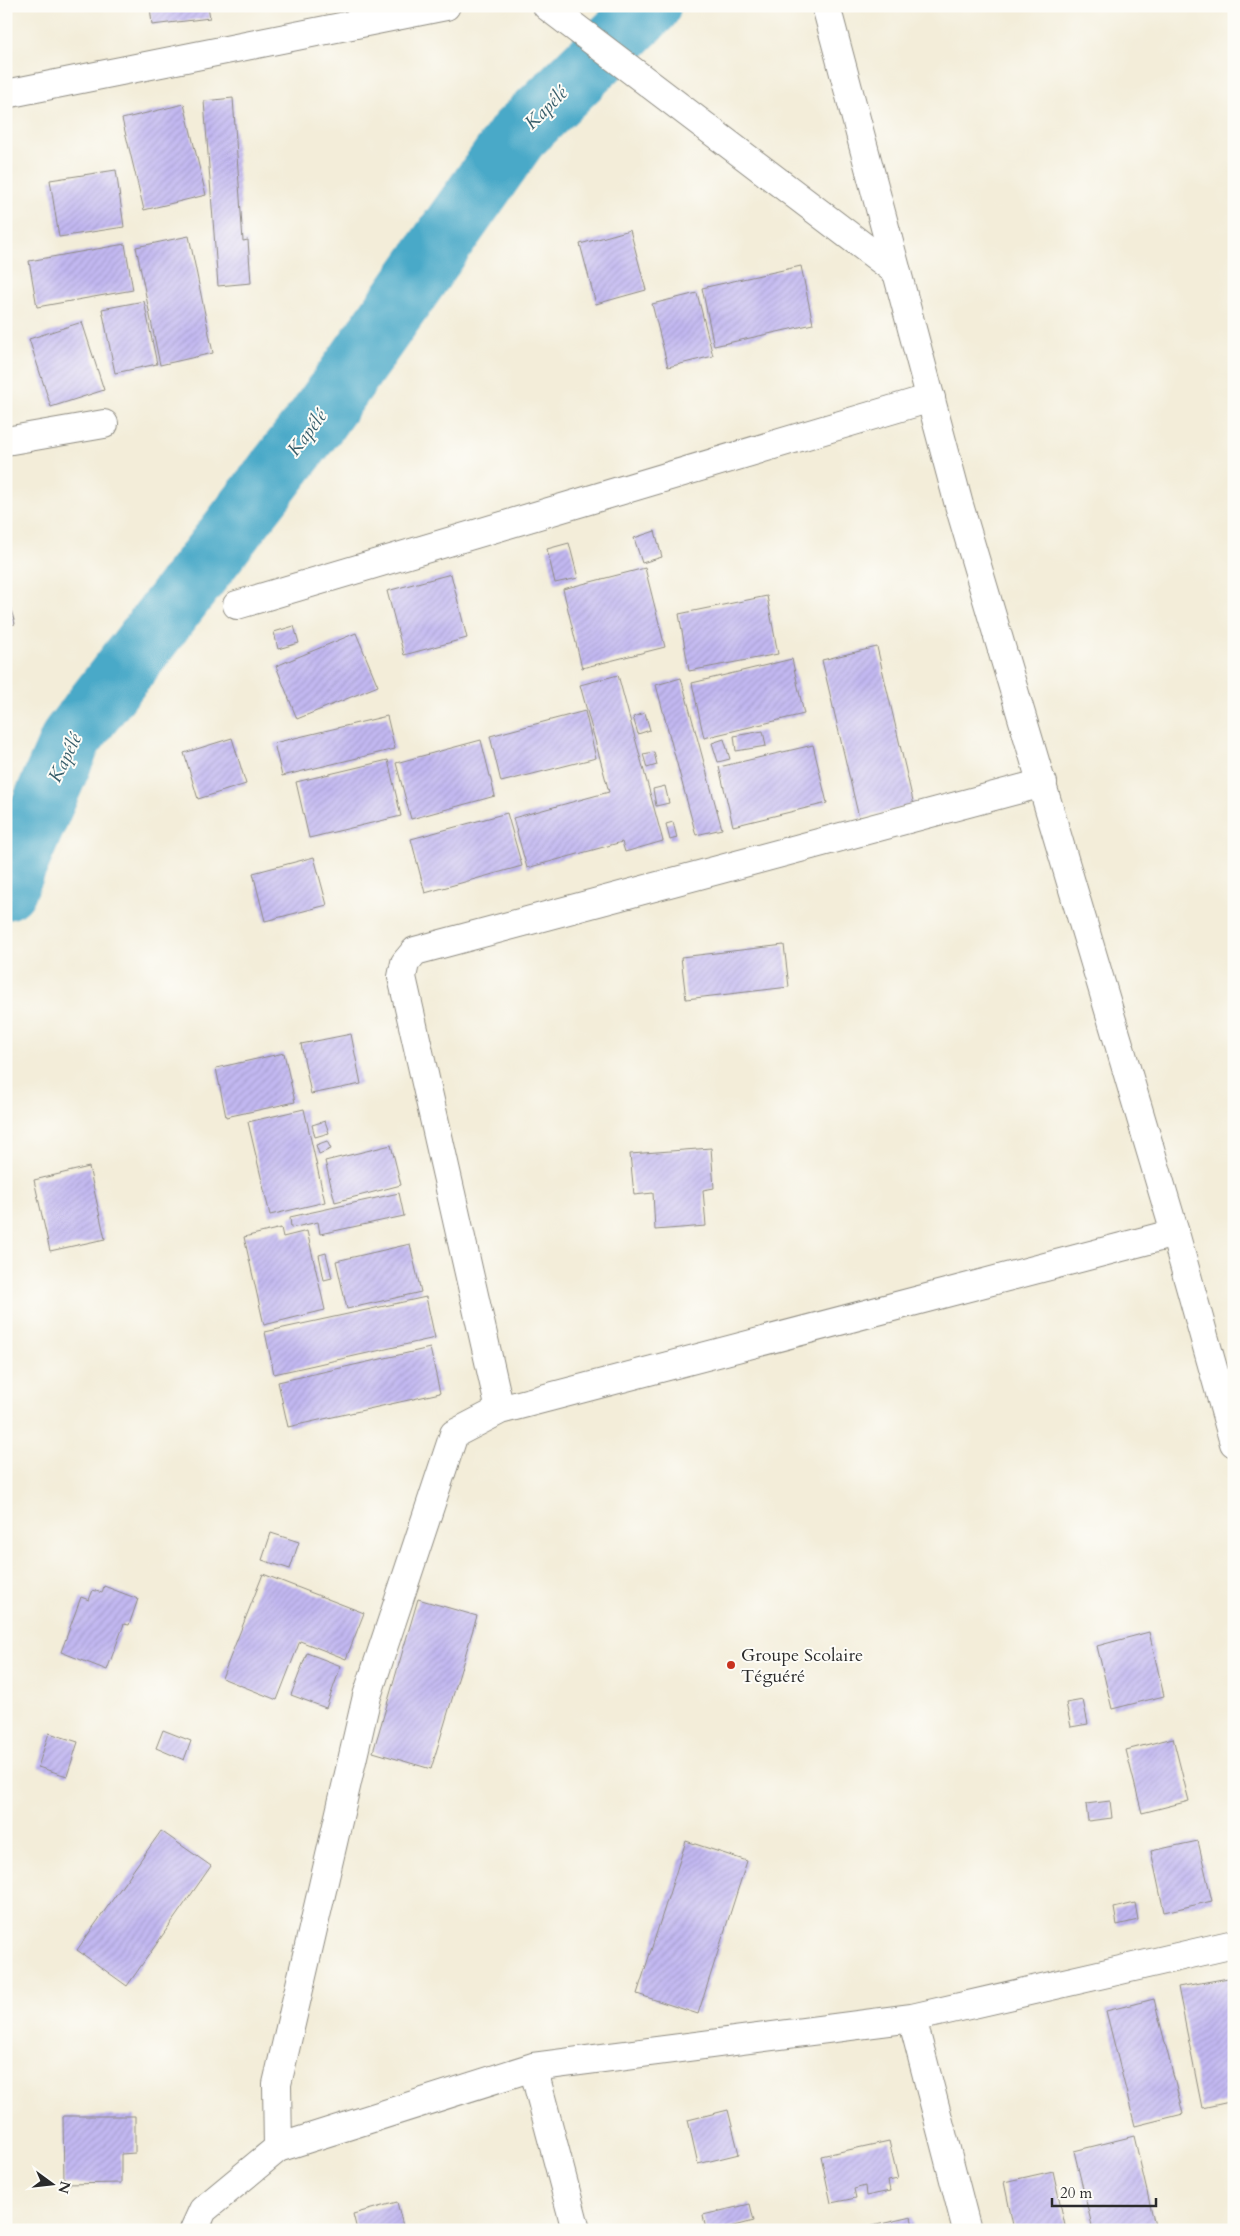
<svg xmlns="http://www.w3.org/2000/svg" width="1240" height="2236" viewBox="0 0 1240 2236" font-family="Cardo,serif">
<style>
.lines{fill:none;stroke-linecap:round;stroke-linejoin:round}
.river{stroke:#49a9c8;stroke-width:62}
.building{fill:url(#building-hatch)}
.minor-casing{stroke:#8f8c82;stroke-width:30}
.tertiary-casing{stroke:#8f8c82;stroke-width:30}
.minor{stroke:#fff;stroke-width:28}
.tertiary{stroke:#fff;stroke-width:28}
.poi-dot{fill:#c8321e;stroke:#fdfcf7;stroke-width:2}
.labels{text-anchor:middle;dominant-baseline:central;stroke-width:4;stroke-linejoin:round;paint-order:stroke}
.poi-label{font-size:18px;fill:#2b2b2b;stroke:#fdfcf7;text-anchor:start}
.water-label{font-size:19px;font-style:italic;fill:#375d6a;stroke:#fdfcf7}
</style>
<defs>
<pattern id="building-hatch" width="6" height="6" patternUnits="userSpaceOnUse" patternTransform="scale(1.25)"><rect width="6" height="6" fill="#c2b8f1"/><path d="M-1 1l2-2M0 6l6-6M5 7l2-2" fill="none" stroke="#a79ecf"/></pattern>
</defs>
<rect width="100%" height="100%" fill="#fdfcf7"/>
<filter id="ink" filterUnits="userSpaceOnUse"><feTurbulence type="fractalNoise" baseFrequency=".02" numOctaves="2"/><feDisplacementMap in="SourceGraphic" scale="10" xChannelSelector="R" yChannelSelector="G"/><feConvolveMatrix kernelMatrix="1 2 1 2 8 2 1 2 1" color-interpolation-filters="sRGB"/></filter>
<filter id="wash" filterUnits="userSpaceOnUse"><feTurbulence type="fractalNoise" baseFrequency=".0096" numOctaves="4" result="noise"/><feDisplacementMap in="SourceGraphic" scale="20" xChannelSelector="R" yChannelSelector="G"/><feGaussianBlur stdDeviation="1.12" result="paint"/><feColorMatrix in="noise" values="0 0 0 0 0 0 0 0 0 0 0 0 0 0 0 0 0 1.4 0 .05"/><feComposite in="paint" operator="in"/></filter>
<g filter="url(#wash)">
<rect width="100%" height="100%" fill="#f3edd9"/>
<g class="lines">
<path class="river" d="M 6,889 L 72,737 L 317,420 L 518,135 L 650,6"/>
</g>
<g id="blocks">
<path class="building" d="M 150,6 L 208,6 L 210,18 L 152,25 Z
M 233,98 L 243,241 L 248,240 L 251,283 L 218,286 L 204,101 Z
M 184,104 L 206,195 L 144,210 L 122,119 Z
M 116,170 L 124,227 L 59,237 L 50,180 Z
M 630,230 L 646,290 L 596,304 L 580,244 Z
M 189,236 L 213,353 L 160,365 L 136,247 Z
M 125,244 L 133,290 L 37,307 L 29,261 Z
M 801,266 L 813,324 L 714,346 L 702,288 Z
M 697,293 L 713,356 L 668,367 L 652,304 Z
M 144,301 L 157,364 L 115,373 L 102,309 Z
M 82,322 L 104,390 L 51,407 L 29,339 Z
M 655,531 L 662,557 L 642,563 L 634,538 Z
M 569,543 L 578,578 L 555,583 L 547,549 Z
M 645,568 L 665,647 L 582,668 L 563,589 Z
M 451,574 L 467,638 L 404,655 L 387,591 Z
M 6,591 L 15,624 L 6,626 Z
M 767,596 L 778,654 L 689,671 L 679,614 Z
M 294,626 L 299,643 L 278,649 L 274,632 Z
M 356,633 L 378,686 L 297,719 L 276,666 Z
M 877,647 L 914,805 L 859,818 L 822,660 Z
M 792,659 L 804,714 L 704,738 L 692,683 Z
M 618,675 L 663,841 L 625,852 L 622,842 L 527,868 L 513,818 L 609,792 L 580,685 Z
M 681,678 L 722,829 L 696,835 L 656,685 Z
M 585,711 L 596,758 L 501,782 L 490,736 Z
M 645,713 L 650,730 L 638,734 L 633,717 Z
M 387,716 L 395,749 L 282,776 L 274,743 Z
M 763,731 L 766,746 L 736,751 L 734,736 Z
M 232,738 L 246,784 L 198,799 L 184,753 Z
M 724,739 L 730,759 L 718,762 L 712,743 Z
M 481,740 L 495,796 L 411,819 L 396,763 Z
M 813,745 L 827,803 L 733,826 L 719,767 Z
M 654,752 L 657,765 L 647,768 L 643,754 Z
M 388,760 L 401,816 L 309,838 L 296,782 Z
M 665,786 L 669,803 L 656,806 L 653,789 Z
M 507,813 L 522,866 L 425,893 L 411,839 Z
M 673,822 L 677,838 L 670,840 L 666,824 Z
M 314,857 L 327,905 L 265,921 L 253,873 Z
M 784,945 L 789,987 L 686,999 L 681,957 Z
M 351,1034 L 361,1084 L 311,1094 L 301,1044 Z
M 284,1053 L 295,1102 L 226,1117 L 216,1068 Z
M 304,1109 L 325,1202 L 270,1215 L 248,1122 Z
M 325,1121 L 329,1133 L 315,1137 L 312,1125 Z
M 327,1141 L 331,1149 L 319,1154 L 316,1145 Z
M 391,1145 L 401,1185 L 335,1202 L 325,1161 Z
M 711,1148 L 714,1188 L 703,1190 L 706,1226 L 655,1230 L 653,1193 L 634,1195 L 630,1154 Z
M 89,1167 L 105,1239 L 50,1251 L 34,1180 Z
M 399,1193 L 404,1216 L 320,1234 L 318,1222 L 291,1228 L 290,1217 Z
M 281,1228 L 283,1237 L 307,1231 L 325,1310 L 264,1325 L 244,1237 Z
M 410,1244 L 421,1292 L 347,1309 L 336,1261 Z
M 326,1253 L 332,1278 L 324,1280 L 319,1255 Z
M 426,1297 L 435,1338 L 274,1374 L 265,1332 Z
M 430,1348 L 440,1393 L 288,1427 L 278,1382 Z
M 271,1533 L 299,1542 L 290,1569 L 262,1560 Z
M 263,1574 L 364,1613 L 346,1659 L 300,1641 L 277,1700 L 222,1678 Z
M 104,1586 L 138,1599 L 129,1625 L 124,1624 L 107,1670 L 61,1652 L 81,1597 L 89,1600 L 93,1590 L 102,1593 Z
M 418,1599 L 477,1616 L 431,1769 L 373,1752 Z
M 1149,1632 L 1164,1696 L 1112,1709 L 1097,1646 Z
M 307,1653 L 341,1666 L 326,1708 L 291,1695 Z
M 1083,1700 L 1088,1724 L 1071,1727 L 1066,1703 Z
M 163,1730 L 191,1741 L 184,1760 L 156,1748 Z
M 49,1733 L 78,1742 L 67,1776 L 38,1767 Z
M 1173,1738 L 1189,1801 L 1142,1813 L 1126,1750 Z
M 1110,1801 L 1112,1818 L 1088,1821 L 1086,1804 Z
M 161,1831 L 211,1866 L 127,1986 L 77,1950 Z
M 686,1841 L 747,1861 L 698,2014 L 637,1994 Z
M 1198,1841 L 1212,1901 L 1164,1912 L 1151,1851 Z
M 1135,1903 L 1138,1920 L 1117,1925 L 1114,1908 Z
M 1234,1977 L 1234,2101 L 1202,2108 L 1178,1987 Z
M 1154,1999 L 1183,2114 L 1135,2126 L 1106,2011 Z
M 728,2110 L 739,2154 L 698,2164 L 688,2120 Z
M 63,2116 L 135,2116 L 135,2153 L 121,2154 L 121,2183 L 64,2184 Z
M 1134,2136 L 1156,2230 L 1093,2230 L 1074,2151 Z
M 889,2141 L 898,2179 L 888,2181 L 890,2191 L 866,2196 L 865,2186 L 854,2189 L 856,2198 L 831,2203 L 821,2156 Z
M 1053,2171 L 1066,2230 L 1014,2230 L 1004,2182 Z
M 397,2202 L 404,2230 L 357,2230 L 353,2214 Z
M 750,2204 L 754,2221 L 719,2230 L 706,2230 L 703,2215 Z
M 911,2217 L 914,2230 L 859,2230 L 859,2229 Z"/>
</g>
</g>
<g filter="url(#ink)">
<use href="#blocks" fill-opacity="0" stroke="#8f8c82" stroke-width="1"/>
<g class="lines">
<g class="minor-casing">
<path id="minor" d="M 547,6 L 897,272
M 6,94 L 446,6
M 6,441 L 104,424
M 237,605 L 931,398
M 500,1410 L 402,977 L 405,963 L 415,951 L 1043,783
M 912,2018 L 967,2230
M 533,2067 L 576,2230
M 278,2148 L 277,2084 L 367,1696 L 454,1434 L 500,1410 L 1175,1233
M 194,2230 L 203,2210 L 278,2148 L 533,2067 L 912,2018 L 1234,1944"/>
</g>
<g class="tertiary-casing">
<path id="tertiary" d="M 826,6 L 959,505 L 1175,1233 L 1234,1443"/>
</g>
<use href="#minor" class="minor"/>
<use href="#tertiary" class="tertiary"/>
</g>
</g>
<circle class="poi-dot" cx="731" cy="1665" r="5"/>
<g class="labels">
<g class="poi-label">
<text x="741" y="1655">Groupe Scolaire<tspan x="741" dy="21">Téguéré</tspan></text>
</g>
<g class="water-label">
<text transform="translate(546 108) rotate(-45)">Kapélé</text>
<text transform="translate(307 433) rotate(-53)">Kapélé</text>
<text transform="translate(65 758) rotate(-64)">Kapélé</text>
</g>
</g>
<rect width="1240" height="2236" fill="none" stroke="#fdfcf7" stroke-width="25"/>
<g transform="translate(52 2184) rotate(105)" stroke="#fdfcf7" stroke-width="4" paint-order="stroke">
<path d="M0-4L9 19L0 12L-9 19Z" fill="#2b2b2b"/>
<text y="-8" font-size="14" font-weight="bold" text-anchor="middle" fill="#2b2b2b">N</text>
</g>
<path d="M1052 2198v8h104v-8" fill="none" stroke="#2b2b2b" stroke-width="2.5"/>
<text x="1060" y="2198" font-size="15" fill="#2b2b2b" stroke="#fdfcf7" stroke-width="4" paint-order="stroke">20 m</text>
</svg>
